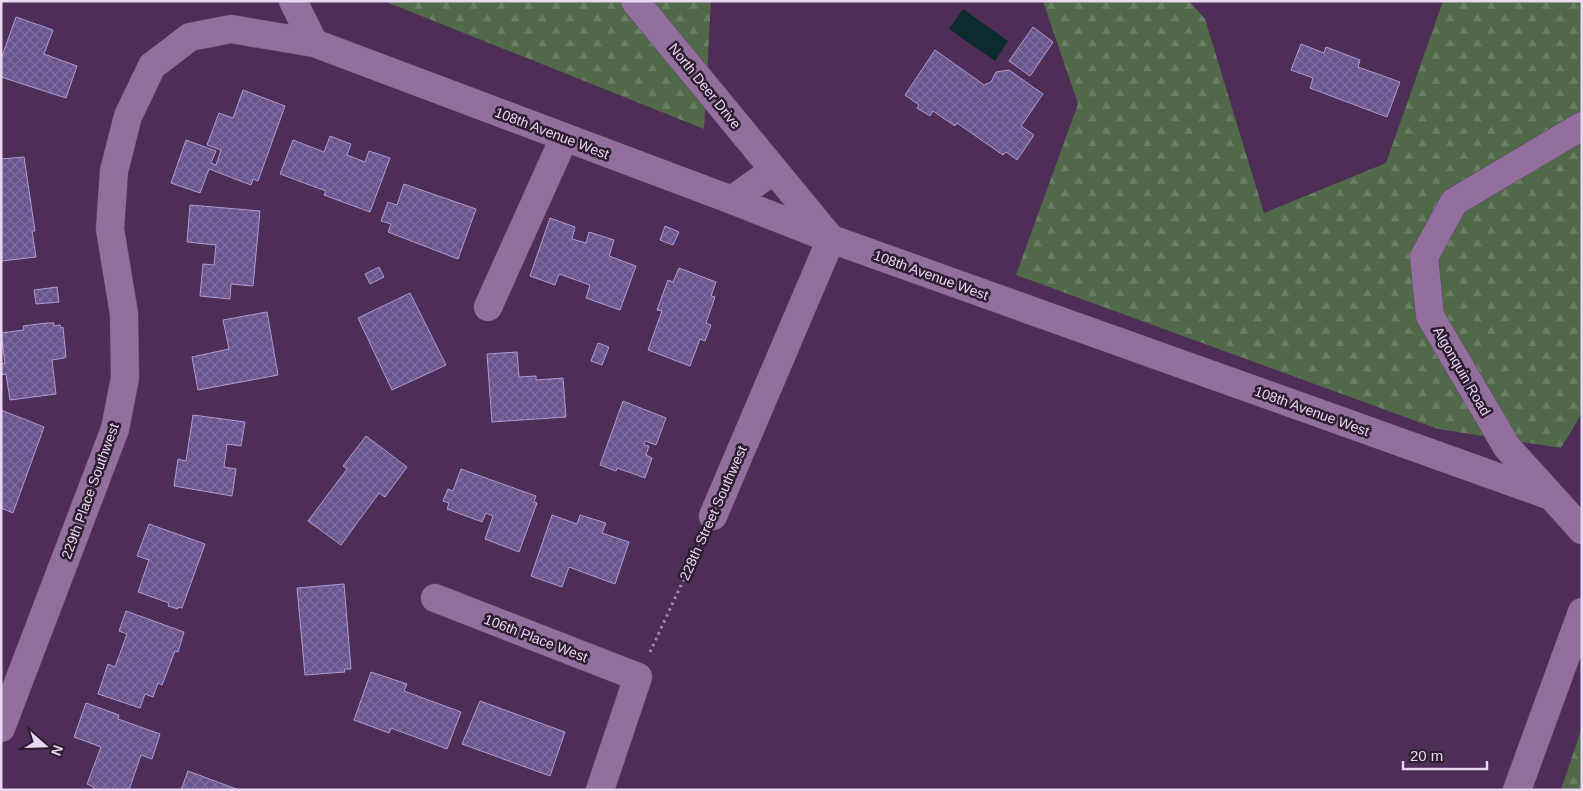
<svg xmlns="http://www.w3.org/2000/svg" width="1583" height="791" viewBox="0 0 1583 791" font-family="Arial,sans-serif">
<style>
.forest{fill:url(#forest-firs)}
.water{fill:#0b2b2c}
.building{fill:url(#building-cross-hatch);stroke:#ae9cd3}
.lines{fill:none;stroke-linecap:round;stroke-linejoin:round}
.minor-casing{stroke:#674a6e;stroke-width:29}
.path{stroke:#a38aab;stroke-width:3;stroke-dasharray:2.5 4;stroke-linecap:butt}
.minor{stroke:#936f9d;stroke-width:28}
.labels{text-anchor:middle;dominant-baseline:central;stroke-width:5;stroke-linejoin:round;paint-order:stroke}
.street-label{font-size:14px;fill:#ebd7f1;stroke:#2c1d30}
</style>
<defs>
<pattern id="forest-firs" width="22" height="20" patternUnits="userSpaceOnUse" patternTransform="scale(1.25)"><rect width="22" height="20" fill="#506a49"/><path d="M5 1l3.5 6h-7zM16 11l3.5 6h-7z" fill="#697f64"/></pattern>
<pattern id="building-cross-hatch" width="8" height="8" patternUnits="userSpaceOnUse" patternTransform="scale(1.25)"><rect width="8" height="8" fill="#69558e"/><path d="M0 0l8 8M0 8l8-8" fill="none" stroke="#7f6d9e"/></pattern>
</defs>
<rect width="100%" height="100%" fill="#4e2d57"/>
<path class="forest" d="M 384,1 L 711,1 L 704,129 Z
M 1043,1 L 1189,1 L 1205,19 L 1264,213 L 1386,163 L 1443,1 L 1582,1 L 1582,413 L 1561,448 L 1438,429 L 1016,275 L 1078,104 Z
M 1582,727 L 1582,790 L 1561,790 Z"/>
<path class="water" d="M 963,9 L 1008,41 L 995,61 L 949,29 Z"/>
<path class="building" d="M 16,17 L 53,30 L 44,54 L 77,66 L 66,98 L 1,77 L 1,59 Z
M 1033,27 L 1053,42 L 1030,76 L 1009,61 Z
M 1301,44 L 1324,53 L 1326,47 L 1360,60 L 1358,67 L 1400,82 L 1387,117 L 1310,88 L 1313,78 L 1291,70 Z
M 935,50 L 984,85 L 991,82 L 996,72 L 1009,70 L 1043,94 L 1021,126 L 1034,135 L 1017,160 L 1006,152 L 1003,155 L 957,123 L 955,126 L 933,111 L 930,116 L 917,108 L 919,105 L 905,95 Z
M 243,90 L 285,106 L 258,181 L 253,179 L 251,185 L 209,169 L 200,193 L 171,183 L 186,140 L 216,151 L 211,163 L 216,165 L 221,150 L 207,145 L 219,113 L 233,118 Z
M 330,136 L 351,144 L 347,155 L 365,162 L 369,151 L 390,158 L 370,212 L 324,195 L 326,191 L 280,174 L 293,140 L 324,152 Z
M 24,157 L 35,231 L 32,231 L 36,257 L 1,261 L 1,159 Z
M 404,184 L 476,209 L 458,259 L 388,232 L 391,224 L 381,221 L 388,202 L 397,205 Z
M 190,205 L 260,211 L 253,286 L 231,284 L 230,299 L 200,296 L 203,264 L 214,265 L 216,245 L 187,242 Z
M 550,218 L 575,227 L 572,239 L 586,243 L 589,232 L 614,240 L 609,256 L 636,266 L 620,310 L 586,298 L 590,285 L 559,274 L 555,285 L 530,276 Z
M 665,226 L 679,232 L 673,245 L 660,240 Z
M 379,267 L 384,277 L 370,284 L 365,274 Z
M 679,268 L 716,282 L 711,296 L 715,297 L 706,323 L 711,325 L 705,341 L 700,339 L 690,366 L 648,350 L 662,311 L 657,310 L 668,280 L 673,282 Z
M 57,287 L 59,302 L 36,304 L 34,290 Z
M 410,293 L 446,365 L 392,390 L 358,318 Z
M 267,312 L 278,375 L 198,390 L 192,357 L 229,349 L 223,320 Z
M 47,323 L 54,323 L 54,326 L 60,325 L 61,328 L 63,327 L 66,357 L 64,358 L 52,360 L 56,394 L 10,400 L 6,374 L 1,375 L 1,364 L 5,363 L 1,333 L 24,330 L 23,326 Z
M 598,343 L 609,347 L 602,365 L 591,361 Z
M 517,352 L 519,377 L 536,376 L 536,380 L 563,378 L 566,417 L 492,422 L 487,354 Z
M 623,401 L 666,418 L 656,445 L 645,441 L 644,445 L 649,446 L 646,455 L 652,458 L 645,478 L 617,468 L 616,471 L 600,465 Z
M 1,410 L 44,427 L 13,513 L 1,508 Z
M 193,415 L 245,422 L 241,446 L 227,444 L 224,467 L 236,469 L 232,496 L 174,486 L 178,459 L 186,461 Z
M 366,436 L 407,467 L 385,497 L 379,493 L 341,545 L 308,521 L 347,469 L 343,466 Z
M 461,469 L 536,496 L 534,502 L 537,503 L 519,552 L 485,539 L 493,516 L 486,513 L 482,522 L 447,509 L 449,503 L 443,501 L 448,489 L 453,491 Z
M 552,515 L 577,524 L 580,515 L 606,523 L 602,533 L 629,542 L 615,584 L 569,567 L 562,587 L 531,576 Z
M 149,524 L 205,544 L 182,608 L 178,607 L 178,609 L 168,606 L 169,603 L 138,592 L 149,560 L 137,556 Z
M 344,584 L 351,669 L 344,669 L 345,672 L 305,675 L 297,588 Z
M 126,611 L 184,632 L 178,652 L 175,651 L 162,685 L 158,683 L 153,697 L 145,694 L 140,708 L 98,694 L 108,664 L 115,667 L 127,634 L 119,631 Z
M 371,672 L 407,684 L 404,691 L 461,712 L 447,749 L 391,728 L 389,733 L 354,720 Z
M 480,701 L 565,732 L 550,776 L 462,744 Z
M 86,703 L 119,715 L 118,719 L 160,734 L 152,759 L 141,755 L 129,790 L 93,790 L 94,787 L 87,784 L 101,747 L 74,737 Z
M 188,771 L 239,790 L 181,790 Z"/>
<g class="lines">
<g class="minor-casing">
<path id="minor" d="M 293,1 L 314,43
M 635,1 L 830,238
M 1582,126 L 1454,202 L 1424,257 L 1430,316 L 1507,447 L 1582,530
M 732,200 L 774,170
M 488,307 L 564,138
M 713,516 L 831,239
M 435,598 L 638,677 L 600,790
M 1,728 L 115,429 L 125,378 L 124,314 L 110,229 L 114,171 L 128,116 L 152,66 L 190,37 L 231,29 L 314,43 L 732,200 L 831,239 L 1551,496
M 1517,790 L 1582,612"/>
</g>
<path class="path" d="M 650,652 L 702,540"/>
<use href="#minor" class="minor"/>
</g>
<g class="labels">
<g class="street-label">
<text transform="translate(705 86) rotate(51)">North Deer Drive</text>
<text transform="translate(552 133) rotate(21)">108th Avenue West</text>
<text transform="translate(931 275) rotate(20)">108th Avenue West</text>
<text transform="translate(1462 371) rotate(60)">Algonquin Road</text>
<text transform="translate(1312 411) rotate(20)">108th Avenue West</text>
<text transform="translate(90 491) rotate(-70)">229th Place Southwest</text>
<text transform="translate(713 513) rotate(-66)">228th Street Southwest</text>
<text transform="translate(536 638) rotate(21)">106th Place West</text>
</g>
</g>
<rect width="1583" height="791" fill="none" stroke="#ebd7f1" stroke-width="5"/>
<g transform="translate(45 746) rotate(110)" stroke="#2c1d30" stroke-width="4" paint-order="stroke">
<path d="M0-4L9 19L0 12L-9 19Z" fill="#ebd7f1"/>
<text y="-8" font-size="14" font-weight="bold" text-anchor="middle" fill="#ebd7f1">N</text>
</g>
<path d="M1403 761v8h84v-8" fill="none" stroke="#ebd7f1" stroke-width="2.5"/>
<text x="1410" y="761" font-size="15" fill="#ebd7f1" stroke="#2c1d30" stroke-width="4" paint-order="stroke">20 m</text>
</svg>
